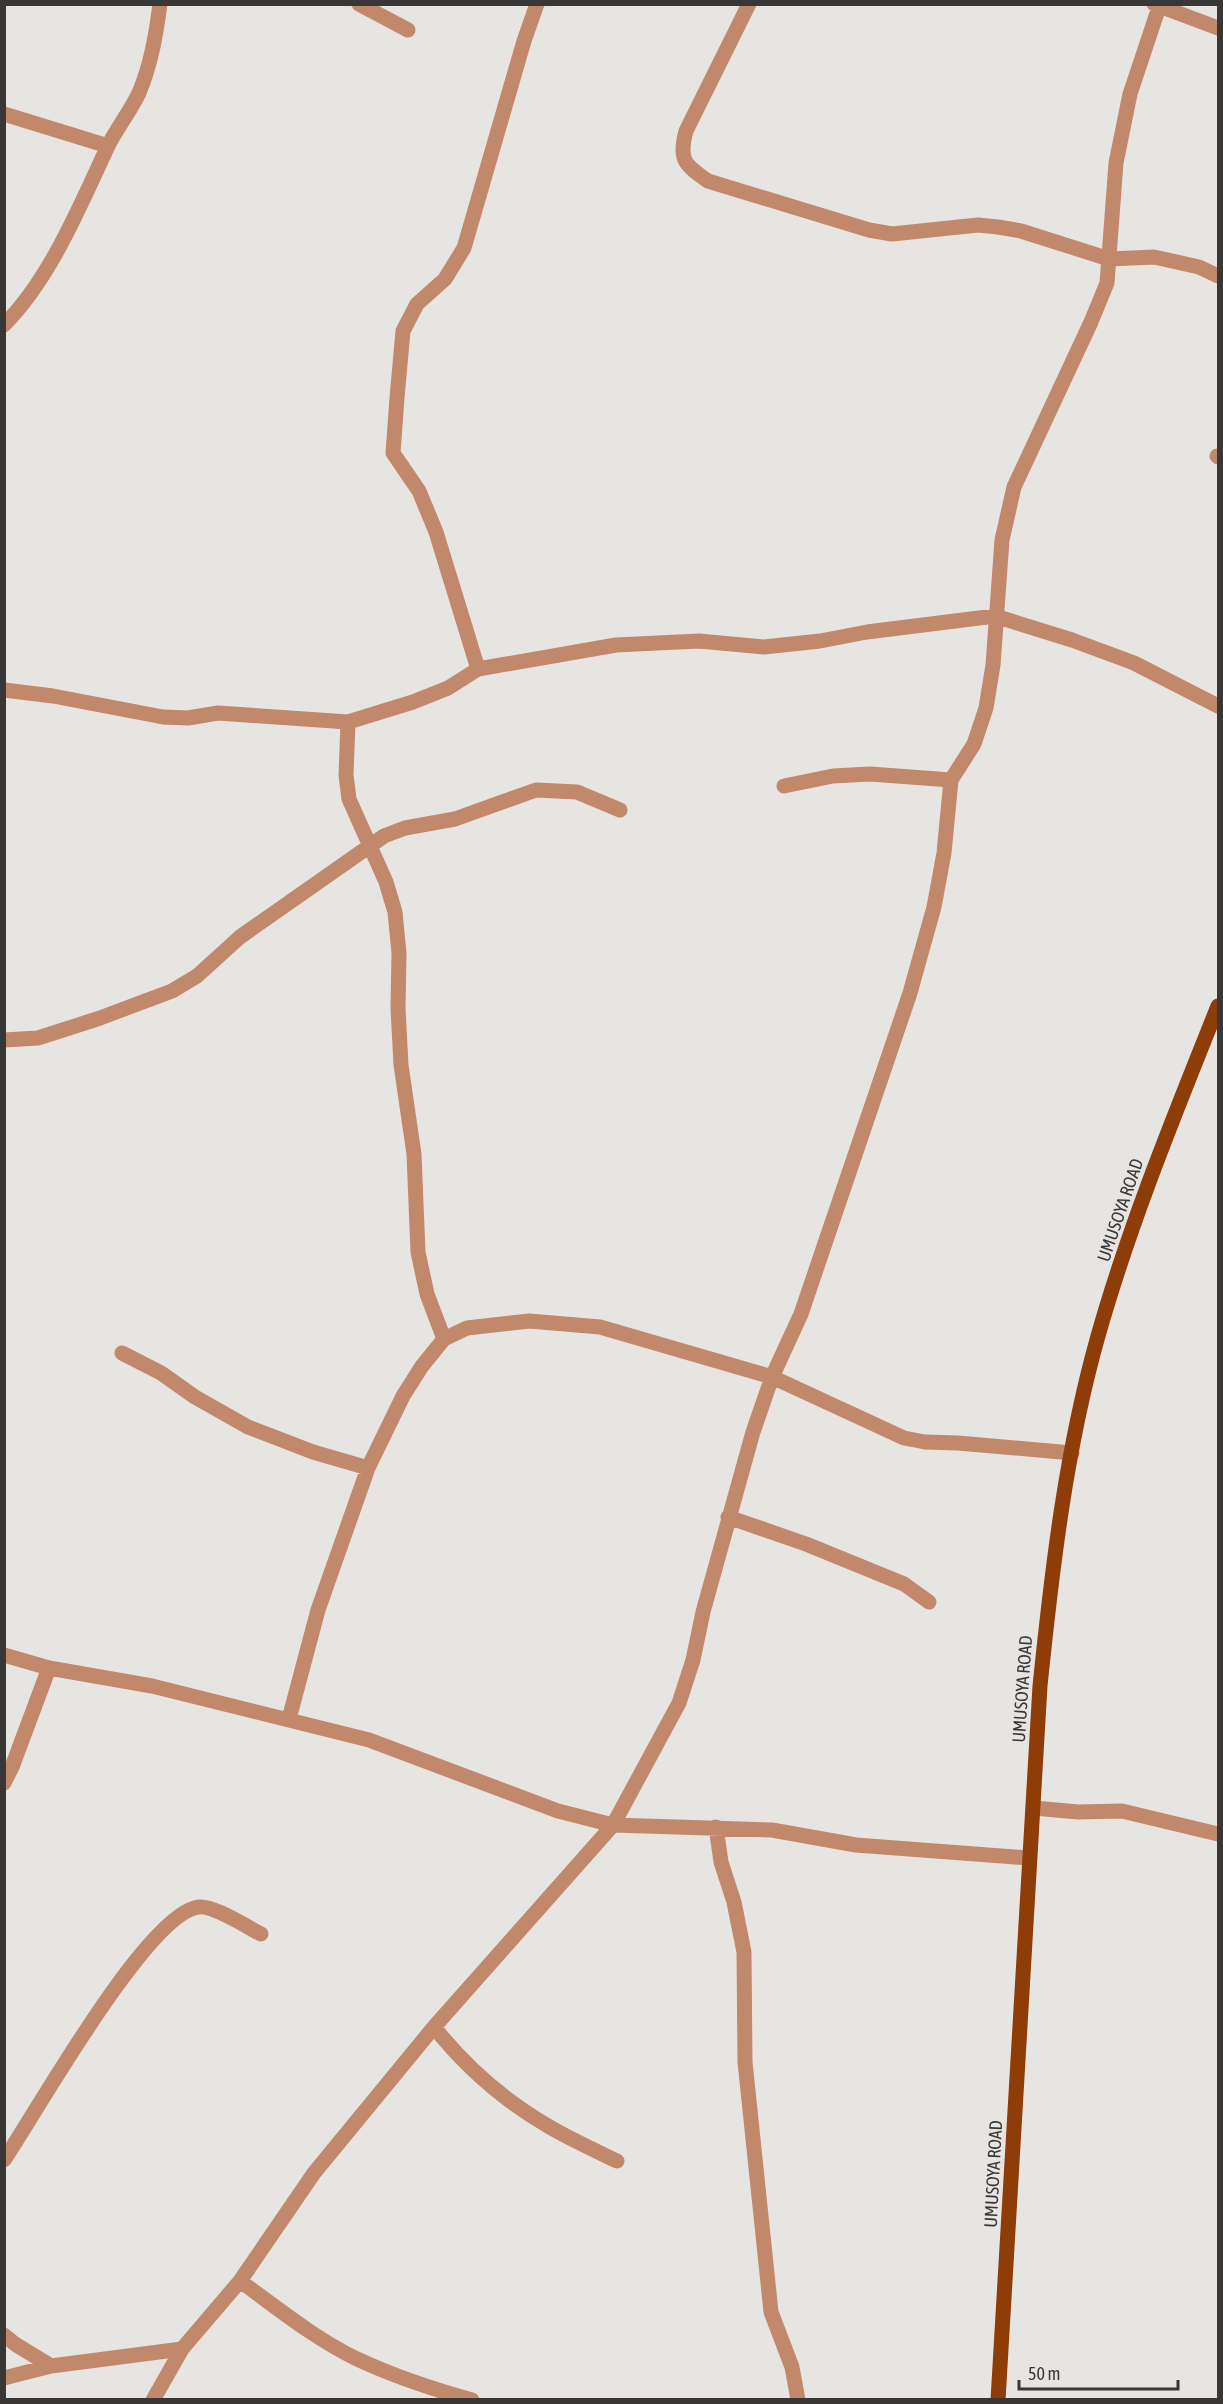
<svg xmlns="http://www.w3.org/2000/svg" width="1223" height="2404" viewBox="0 0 1223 2404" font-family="'Asap Condensed',sans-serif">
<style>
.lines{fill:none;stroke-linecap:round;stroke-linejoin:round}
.minor{stroke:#c2886c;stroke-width:15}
.major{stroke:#8e3d08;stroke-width:15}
.labels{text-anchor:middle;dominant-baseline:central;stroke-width:6;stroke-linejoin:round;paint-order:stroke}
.street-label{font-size:18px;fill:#383736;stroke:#e7e5e1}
</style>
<rect width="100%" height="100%" fill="#e7e5e1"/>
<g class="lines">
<path class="minor" d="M 359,4 L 408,30
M 749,4 L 686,131 C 678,160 685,165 708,181 L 869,230 L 892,234 L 978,225 L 998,227 L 1021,231 L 1109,259 L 1154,257 L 1199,267 L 1218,276
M 1154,4 L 1218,28
M 4,114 L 108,146
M 4,325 C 50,279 80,206 107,148 C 116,129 130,112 139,93 C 151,64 156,35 160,4
M 1217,456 L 1218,457
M 478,669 L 436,532 L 419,491 L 393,453 L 397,398 L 403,331 L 417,304 L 445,279 L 464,248 L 524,41 L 537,4
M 4,690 L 53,696 L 163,717 L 188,718 L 218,713 L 348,722 L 413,702 L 448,688 L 478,669 L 616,645 L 699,641 L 764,647 L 820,641 L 867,632 L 995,616 L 1072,640 L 1134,663 L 1218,706
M 348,722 L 346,775 L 349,799 L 386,882 L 395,912 L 399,953 L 398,1008 L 401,1065 L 414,1154 L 418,1252 L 427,1294 L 444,1339
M 784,786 L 833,776 L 870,774 L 951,780
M 4,1040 L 38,1038 L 100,1018 L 172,991 L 197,976 L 240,937 L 384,836 L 405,828 L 455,819 L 536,790 L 577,792 L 620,810
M 122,1353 L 161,1373 L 195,1397 L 248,1427 L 313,1452 L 368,1468
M 728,1517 L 806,1544 L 904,1584 L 929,1602
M 4,1655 L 49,1668 L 152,1686 L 369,1740 L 558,1811 L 613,1825 L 772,1830 L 856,1845 L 1029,1858
M 289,1719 L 318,1610 L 368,1468 L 403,1396 L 422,1366 L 444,1339 L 467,1328 L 529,1321 L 600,1327 L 772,1377 L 904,1438 L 925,1442 L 958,1443 L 1072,1453
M 4,1783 L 12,1767 L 49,1668
M 1034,1808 L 1078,1812 L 1122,1811 L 1218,1834
M 716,1827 L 721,1862 L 734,1902 L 744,1952 L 745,2062 L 771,2312 L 792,2367 L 798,2400
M 434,2027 C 465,2066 505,2101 548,2126 C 570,2139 594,2150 617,2161
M 4,2160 C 36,2113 148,1912 199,1907 C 213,1905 247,1927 261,1934
M 240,2281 C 276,2307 314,2338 355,2358 C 393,2376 432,2389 472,2400
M 4,2335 L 15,2344 L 51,2366
M 4,2378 L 51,2366 L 182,2349
M 153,2400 L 182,2349 L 240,2281 L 314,2173 L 434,2027 L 613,1825 L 679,1703 L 693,1660 L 703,1612 L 753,1432 L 772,1377 L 801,1314 L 910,993 L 934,907 L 944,853 L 951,780 L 974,744 L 986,708 L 993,665 L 1002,540 L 1014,487 L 1091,322 L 1107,283 L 1116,163 L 1130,94 L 1160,4"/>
<path class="major" d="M 998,2400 L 1040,1686 C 1052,1569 1066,1449 1098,1336 C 1130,1223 1175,1114 1218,1006"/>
</g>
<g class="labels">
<g class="street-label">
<text transform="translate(1120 1210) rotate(-71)">UMUSOYA ROAD</text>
<text transform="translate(1022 1689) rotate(-86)">UMUSOYA ROAD</text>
<text transform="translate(993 2174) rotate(-87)">UMUSOYA ROAD</text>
</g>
</g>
<rect width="1223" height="2404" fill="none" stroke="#383736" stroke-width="12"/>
<path d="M1019 2380v9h159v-9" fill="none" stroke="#383736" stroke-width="3"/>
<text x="1028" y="2380" font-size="18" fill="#383736" stroke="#e7e5e1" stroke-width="4.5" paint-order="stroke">50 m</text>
</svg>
